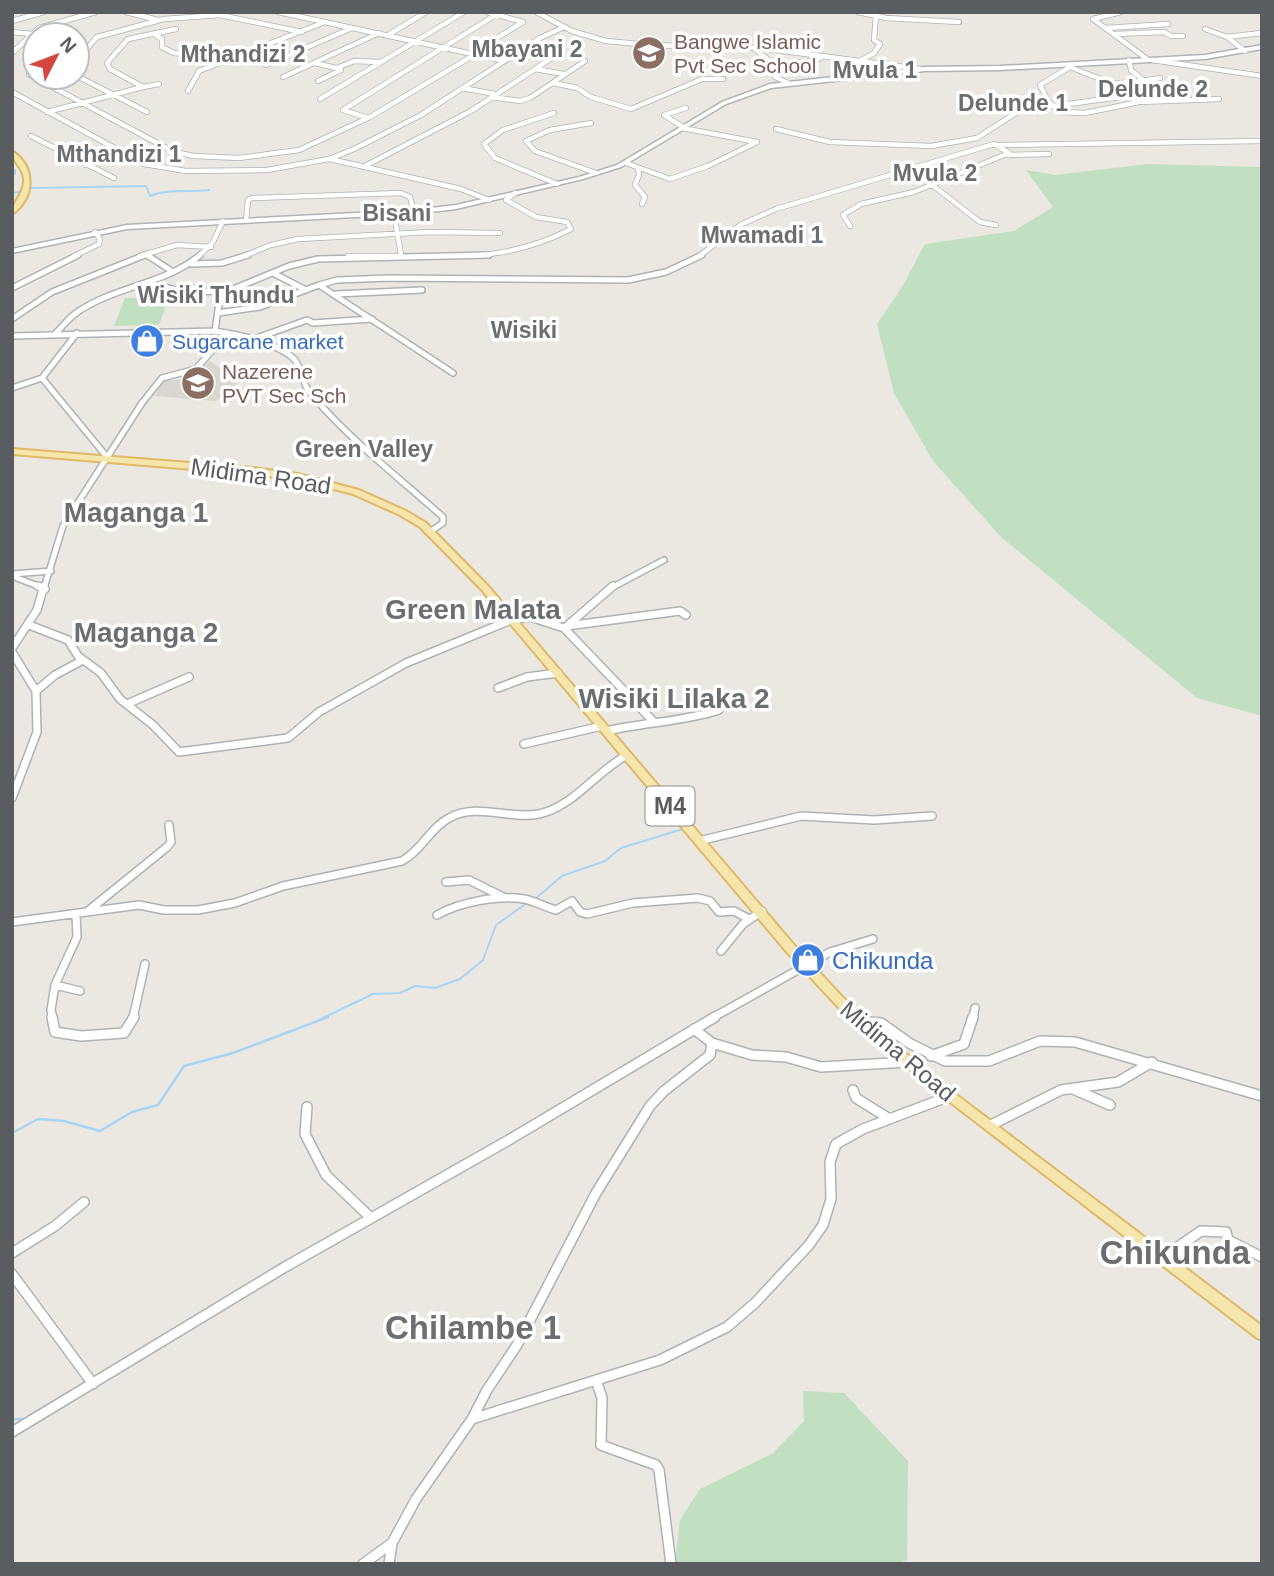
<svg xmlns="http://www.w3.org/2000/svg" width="1274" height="1576" viewBox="0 0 1274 1576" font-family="Helvetica,sans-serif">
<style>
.education{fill:#dad7d0}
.green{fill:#c1e0c1}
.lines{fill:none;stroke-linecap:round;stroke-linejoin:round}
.stream-far1{stroke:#a9d5f4;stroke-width:2}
.stream{stroke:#a9d5f4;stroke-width:2.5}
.river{fill:#a9d5f4;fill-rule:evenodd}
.street-far3-casing{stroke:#afb2b5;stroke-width:6}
.street-far2-casing{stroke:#afb2b5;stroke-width:8}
.street-far1-casing{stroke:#afb2b5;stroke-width:10}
.street-casing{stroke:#afb2b5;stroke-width:12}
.secondary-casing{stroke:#b1b4b7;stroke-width:3}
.primary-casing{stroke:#dfb966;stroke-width:4}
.street-far3{stroke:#fff;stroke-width:4.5}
.street-far2{stroke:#fff;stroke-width:5}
.street-far1{stroke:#fff;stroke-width:7}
.street{stroke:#fff;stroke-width:9}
.secondary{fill:#fff;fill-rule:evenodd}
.primary{fill:#f4e6ad;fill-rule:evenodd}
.labels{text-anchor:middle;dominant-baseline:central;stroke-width:7;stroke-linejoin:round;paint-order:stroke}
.far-education-label{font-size:21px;fill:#785e54;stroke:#fff;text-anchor:start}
.far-shop-label{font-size:21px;fill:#366cbe;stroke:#fff;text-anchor:start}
.far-quarter-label{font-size:23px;font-weight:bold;fill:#6b6f72;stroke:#fff}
.shield{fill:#fff;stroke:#8c8e90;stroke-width:2}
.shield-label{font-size:23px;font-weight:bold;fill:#5a5d60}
.street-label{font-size:24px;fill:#5a5d60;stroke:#fff}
.shop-label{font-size:24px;fill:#366cbe;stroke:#fff;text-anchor:start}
.quarter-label{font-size:28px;font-weight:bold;fill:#6b6f72;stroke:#fff}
.near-quarter-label{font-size:33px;font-weight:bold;fill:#6b6f72;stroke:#fff}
</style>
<rect width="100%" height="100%" fill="#ebe8e1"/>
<path class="education" d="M 210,361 L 220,368 L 236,373 L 236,390 L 215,401 L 155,396 L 163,381 L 186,379 Z"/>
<path class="green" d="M 1147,164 L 1262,167 L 1262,716 L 1197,698 L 1001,537 L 933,461 L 894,393 L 877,324 L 902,287 L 925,244 L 1014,231 L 1053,207 L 1026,170 L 1055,175 Z
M 125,298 L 169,298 L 159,325 L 114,326 Z
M 803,1391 L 844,1393 L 908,1461 L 907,1560 L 894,1564 L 675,1564 L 680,1520 L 700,1489 L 773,1453 L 804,1421 Z"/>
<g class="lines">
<path class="stream-far1" d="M 32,188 L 146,186 L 150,196 C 168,188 189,193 209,190
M 12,193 L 23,191
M 535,899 L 562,876 L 605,861 L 621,848 L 683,829
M 323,1018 L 373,994 L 400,993 L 415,986 L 435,988 L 460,979 L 483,960 L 496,925 L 527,903"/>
<path class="stream" d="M 12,1133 L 38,1119 L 64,1121 L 100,1131 L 132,1112 L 158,1105 L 184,1066 L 233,1053 L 328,1017
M 12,1419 L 21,1419"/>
<path class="river" d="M 12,168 L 16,170 L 16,174 L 12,176 Z"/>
<g class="street-far3-casing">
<path id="street-far3" d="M 126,12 L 158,20
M 278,12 L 505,61
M 536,12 L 572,31 L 606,41 L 650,45 L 761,48 L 920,69
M 858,12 L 886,18 L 959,22
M 1121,12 L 1093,19 L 1147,59
M 12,21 L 44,12
M 1106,28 L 1168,24
M 1205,29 L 1227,37 L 1245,51
M 12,32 L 32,34
M 154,34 L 162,39 L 162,47 L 174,53 L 193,55
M 1115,34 L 1164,32 L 1171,36 L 1183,36
M 388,35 L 426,12
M 1226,37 L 1262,33
M 755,49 L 777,67 L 778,73 L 775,77 L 788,83
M 12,53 L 39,28 L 96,12
M 471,54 L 523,22 L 487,12
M 77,60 L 97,37 L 164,19 L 220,15 L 302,32
M 1129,60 L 1131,70 L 1143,80 L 1141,81 L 1153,89 L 1159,88
M 1152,60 L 1262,76
M 860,61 L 874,53 L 880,44 L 874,40 L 876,16
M 315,63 L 340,69
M 789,63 L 814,61 L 822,57
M 266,65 L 352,28
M 35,66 L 29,74 L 32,76 L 174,152 L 194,156 L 239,158 L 299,150 L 370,117 L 474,55
M 1070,67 L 1103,80 L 1139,102 L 1085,113 L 1060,112 L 1048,101 L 1040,85 Z
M 337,68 L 354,61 L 380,62
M 535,69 L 564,74
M 77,76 L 147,112
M 283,77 L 379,33
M 318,81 L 341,70
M 1142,81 L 1160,78
M 553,83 L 577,88 L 591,97 L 631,109 L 702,79 L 723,79
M 1110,84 L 1141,81
M 143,87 L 159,84
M 462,88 L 495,94
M 188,91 L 199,71 L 325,22
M 12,92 L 144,164 L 186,171 L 267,170 L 329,159 L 354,149 L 421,115 L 540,38 L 564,27
M 491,97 L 520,101 L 530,98 L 585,61
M 320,99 L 464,12
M 1139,102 L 1219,99
M 1053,106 L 1128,96
M 47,112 L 143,87 L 110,69 L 107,63 L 128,39 L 176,29
M 554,113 L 503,130 L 484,144 L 495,158 L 557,184
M 664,115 L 683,127
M 664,115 L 686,108
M 368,118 L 343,110 L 497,14
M 591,123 L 550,130 L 526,141 L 535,151 L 596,173
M 682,128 L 757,142
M 776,129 L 830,142 L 931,146 L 977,138 L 1022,109 L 1052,106
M 31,136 L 114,178
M 995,145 L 1262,141
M 1006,155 L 1049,154
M 330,159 L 461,189 L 489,200
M 626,163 L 670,179 L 708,166 L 757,142
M 86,165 L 125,156
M 363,167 L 471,111 L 558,54 L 527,47
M 638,168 L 639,175 L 635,185 L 645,197 L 642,204
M 931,184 L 980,222 L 996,225
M 394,214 L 401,255
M 246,220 L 248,200 L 252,198 L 401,193 L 410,197 L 414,212
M 850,226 L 843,215 L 861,204 L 914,192 L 1009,153 L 994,144
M 146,254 L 148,256
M 74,256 L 99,244 L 100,239 L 95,232
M 140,256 L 177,245 L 211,247
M 199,256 L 213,242 L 223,221
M 244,256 L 271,245 L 298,239 L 430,232 L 500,233
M 348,256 L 398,256
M 464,256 C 503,255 536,247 571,229 L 567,222 L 536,217 L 506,200 L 515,193
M 699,256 L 742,224 L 776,209 L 994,144"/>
</g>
<g class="street-far2-casing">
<path id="street-far2" d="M 147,255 L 173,272
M 191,264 L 222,263 L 248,255
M 273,273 L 306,290
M 146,283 L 185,292 L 227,291
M 319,285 L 337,280 L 390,278 L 628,280 L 666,272 L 702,255
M 12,288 L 78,255
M 336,294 L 422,290
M 218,313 L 260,307 L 319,285 L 453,373
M 12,319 L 52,292 L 145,255
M 215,331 L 219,303 L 226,292 L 289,266 L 318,259 L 489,255
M 55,334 C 63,326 69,317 79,311 C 116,286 166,284 200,255
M 12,336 L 215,331 C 240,335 270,341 291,356 C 303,366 301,382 310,393 C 349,439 398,477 443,517 L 443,523 L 431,531
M 251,340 L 307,320 L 313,323 L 372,319
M 42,378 L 107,457
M 12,388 L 42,378 L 77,333
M 12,574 L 51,571
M 12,576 L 43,588
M 44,588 L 63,526 L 142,403 L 162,378 L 196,369 L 227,333
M 611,588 L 664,560"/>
</g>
<g class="street-far1-casing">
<path id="street-far1" d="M 38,586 L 45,589
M 29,625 L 68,640 L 78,656 L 101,673 L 120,699 L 153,725 L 179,752 L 288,738 L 319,712 L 406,663 L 511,620 L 530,617 L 564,628 L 653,721
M 567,626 L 680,611 L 686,615
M 567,626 L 613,586
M 12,648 L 37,610 L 44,586
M 12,652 L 36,691 L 37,732 L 12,798
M 498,688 L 527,677 L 558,673
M 36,691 L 55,675 L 83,660
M 127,704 L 189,677
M 607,731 C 644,722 683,722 719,710
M 524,744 L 602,726
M 699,841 L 801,816 L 874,820 L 932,816
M 446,882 L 469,880 L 505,898
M 88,911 L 167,847 L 171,842 L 169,825
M 76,914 L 77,937 L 55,985 L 80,991
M 437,915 C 460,902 498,895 524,899 C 535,901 545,907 556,910 L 572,901 L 580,912 L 587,914 L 633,903 L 698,898 L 710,901 L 719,912 L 734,911 L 749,919
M 12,922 L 139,905 L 164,910 L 198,910 L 235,903 L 283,886 L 402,861 C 422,850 430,828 449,818 C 477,802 509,820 539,814 C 573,807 597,771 627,755
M 721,951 L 743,924 L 762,911
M 53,1018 L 51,1010 L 55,985
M 133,1018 L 145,964
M 712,1018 L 830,952 L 873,939
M 973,1018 L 975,1008"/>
</g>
<g class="street-casing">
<path id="street" d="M 52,1017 L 55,1032 L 81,1036 L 124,1033 L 134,1017
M 858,1021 L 881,1023 L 909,1043 L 945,1061 L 989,1061 L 1040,1041 L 1075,1042 L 1262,1096
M 694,1029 L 712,1043 L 752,1055 L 786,1057 L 821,1067 L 908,1062
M 931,1056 L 964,1044 L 973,1017
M 1073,1089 L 1110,1105
M 853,1090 L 856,1098 L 888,1118
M 307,1107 L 305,1134 L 326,1175 L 371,1218
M 989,1126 L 1061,1090 L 1118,1082 L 1152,1062
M 12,1253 L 55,1226 L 84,1202
M 1162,1258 L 1201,1231 L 1226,1232 L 1228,1240 L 1262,1257
M 12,1274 L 93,1384
M 596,1380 L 602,1398 L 601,1445 L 656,1465 L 659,1470 L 671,1564
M 472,1419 L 660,1360 L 727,1327 L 755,1303 L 809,1245 L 823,1225 L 831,1199 L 830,1162 L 836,1144 L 863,1129 L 950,1096
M 12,1432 L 285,1267 L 507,1141 L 715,1017
M 363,1564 L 392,1543
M 389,1564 L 392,1543 L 416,1499 L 472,1419 L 487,1390 L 517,1345 L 596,1193 L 650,1106 L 664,1091 L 710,1055 L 712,1043"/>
</g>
<g class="secondary-casing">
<path id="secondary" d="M 1262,45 L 1262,49 L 1205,59 L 1000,70 L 925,71 L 771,88 L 726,104 L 621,167 L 583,179 L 456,209 L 414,214 L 127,229 L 12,253 L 12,249 L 127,225 L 414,210 L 456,205 L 579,177 L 617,165 L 722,102 L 770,84 L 925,67 L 1000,66 L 1205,55 Z"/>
</g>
<g class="primary-casing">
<path id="primary" d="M 12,151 C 36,167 35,198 12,214 C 12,203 23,195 24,182 C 25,168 12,162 12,151 Z
M 12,449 L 253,468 L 298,474 L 359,490 L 406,511 L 426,523 L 488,586 L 794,945 L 862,1018 L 954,1093 L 1262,1326 L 1262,1340 L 1257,1338 L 946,1099 L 854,1024 L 786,951 L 482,590 L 420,527 L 400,515 L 353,494 L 298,480 L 253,474 L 12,454 Z"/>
</g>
<use href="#street-far3" class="street-far3"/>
<use href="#street-far2" class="street-far2"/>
<use href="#street-far1" class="street-far1"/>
<use href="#street" class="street"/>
<use href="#secondary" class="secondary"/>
<use href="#primary" class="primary"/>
</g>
<defs>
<g id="school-disc" transform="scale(1.75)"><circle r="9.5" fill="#8d6e63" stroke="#fff"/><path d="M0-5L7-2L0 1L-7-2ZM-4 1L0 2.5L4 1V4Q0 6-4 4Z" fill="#fff"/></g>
<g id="shop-disc" transform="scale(1.75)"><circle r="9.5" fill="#3f7fe0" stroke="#fff"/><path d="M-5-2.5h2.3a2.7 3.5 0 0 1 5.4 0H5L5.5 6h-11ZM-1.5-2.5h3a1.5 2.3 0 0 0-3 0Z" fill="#fff"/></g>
</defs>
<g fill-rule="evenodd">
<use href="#school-disc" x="649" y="53"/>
<use href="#shop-disc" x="147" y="341"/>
<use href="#school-disc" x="198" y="383"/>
<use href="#shop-disc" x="808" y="960"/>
</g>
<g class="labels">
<g class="far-education-label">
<text x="674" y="41">Bangwe Islamic<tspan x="674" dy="24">Pvt Sec School</tspan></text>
<text x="222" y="371">Nazerene<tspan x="222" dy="24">PVT Sec Sch</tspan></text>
</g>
<g class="far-shop-label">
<text x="172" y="341">Sugarcane market</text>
</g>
<g class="far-quarter-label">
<text x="527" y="49">Mbayani 2</text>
<text x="243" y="54">Mthandizi 2</text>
<text x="875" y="70">Mvula 1</text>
<text x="1153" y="89">Delunde 2</text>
<text x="1013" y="103">Delunde 1</text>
<text x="119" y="154">Mthandizi 1</text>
<text x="935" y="173">Mvula 2</text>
<text x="397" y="213">Bisani</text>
<text x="762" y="235">Mwamadi 1</text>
<text x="216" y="295">Wisiki Thundu</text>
<text x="524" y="330">Wisiki</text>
<text x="364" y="449">Green Valley</text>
</g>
<rect class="shield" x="645.5" y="786.5" width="49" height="39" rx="5"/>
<g class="shield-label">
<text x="670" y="806">M4</text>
</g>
<g class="street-label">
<text transform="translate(261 476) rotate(8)">Midima Road</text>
<text transform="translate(898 1051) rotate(40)">Midima Road</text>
</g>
<g class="shop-label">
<text x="832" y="960">Chikunda</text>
</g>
<g class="quarter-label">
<text x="136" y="512">Maganga 1</text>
<text x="473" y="609">Green Malata</text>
<text x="146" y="632">Maganga 2</text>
<text x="674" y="698">Wisiki Lilaka 2</text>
</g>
<g class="near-quarter-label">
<text x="1175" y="1252">Chikunda</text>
<text x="473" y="1327">Chilambe 1</text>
</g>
</g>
<rect width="1274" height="1576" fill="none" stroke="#5a5d60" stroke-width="28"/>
<g transform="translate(56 56) rotate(48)"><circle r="33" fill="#ffffff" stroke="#bdbebf" stroke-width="2"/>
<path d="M0-5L12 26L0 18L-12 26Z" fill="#d34740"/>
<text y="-10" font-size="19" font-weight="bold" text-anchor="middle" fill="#5a5d60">N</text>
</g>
</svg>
